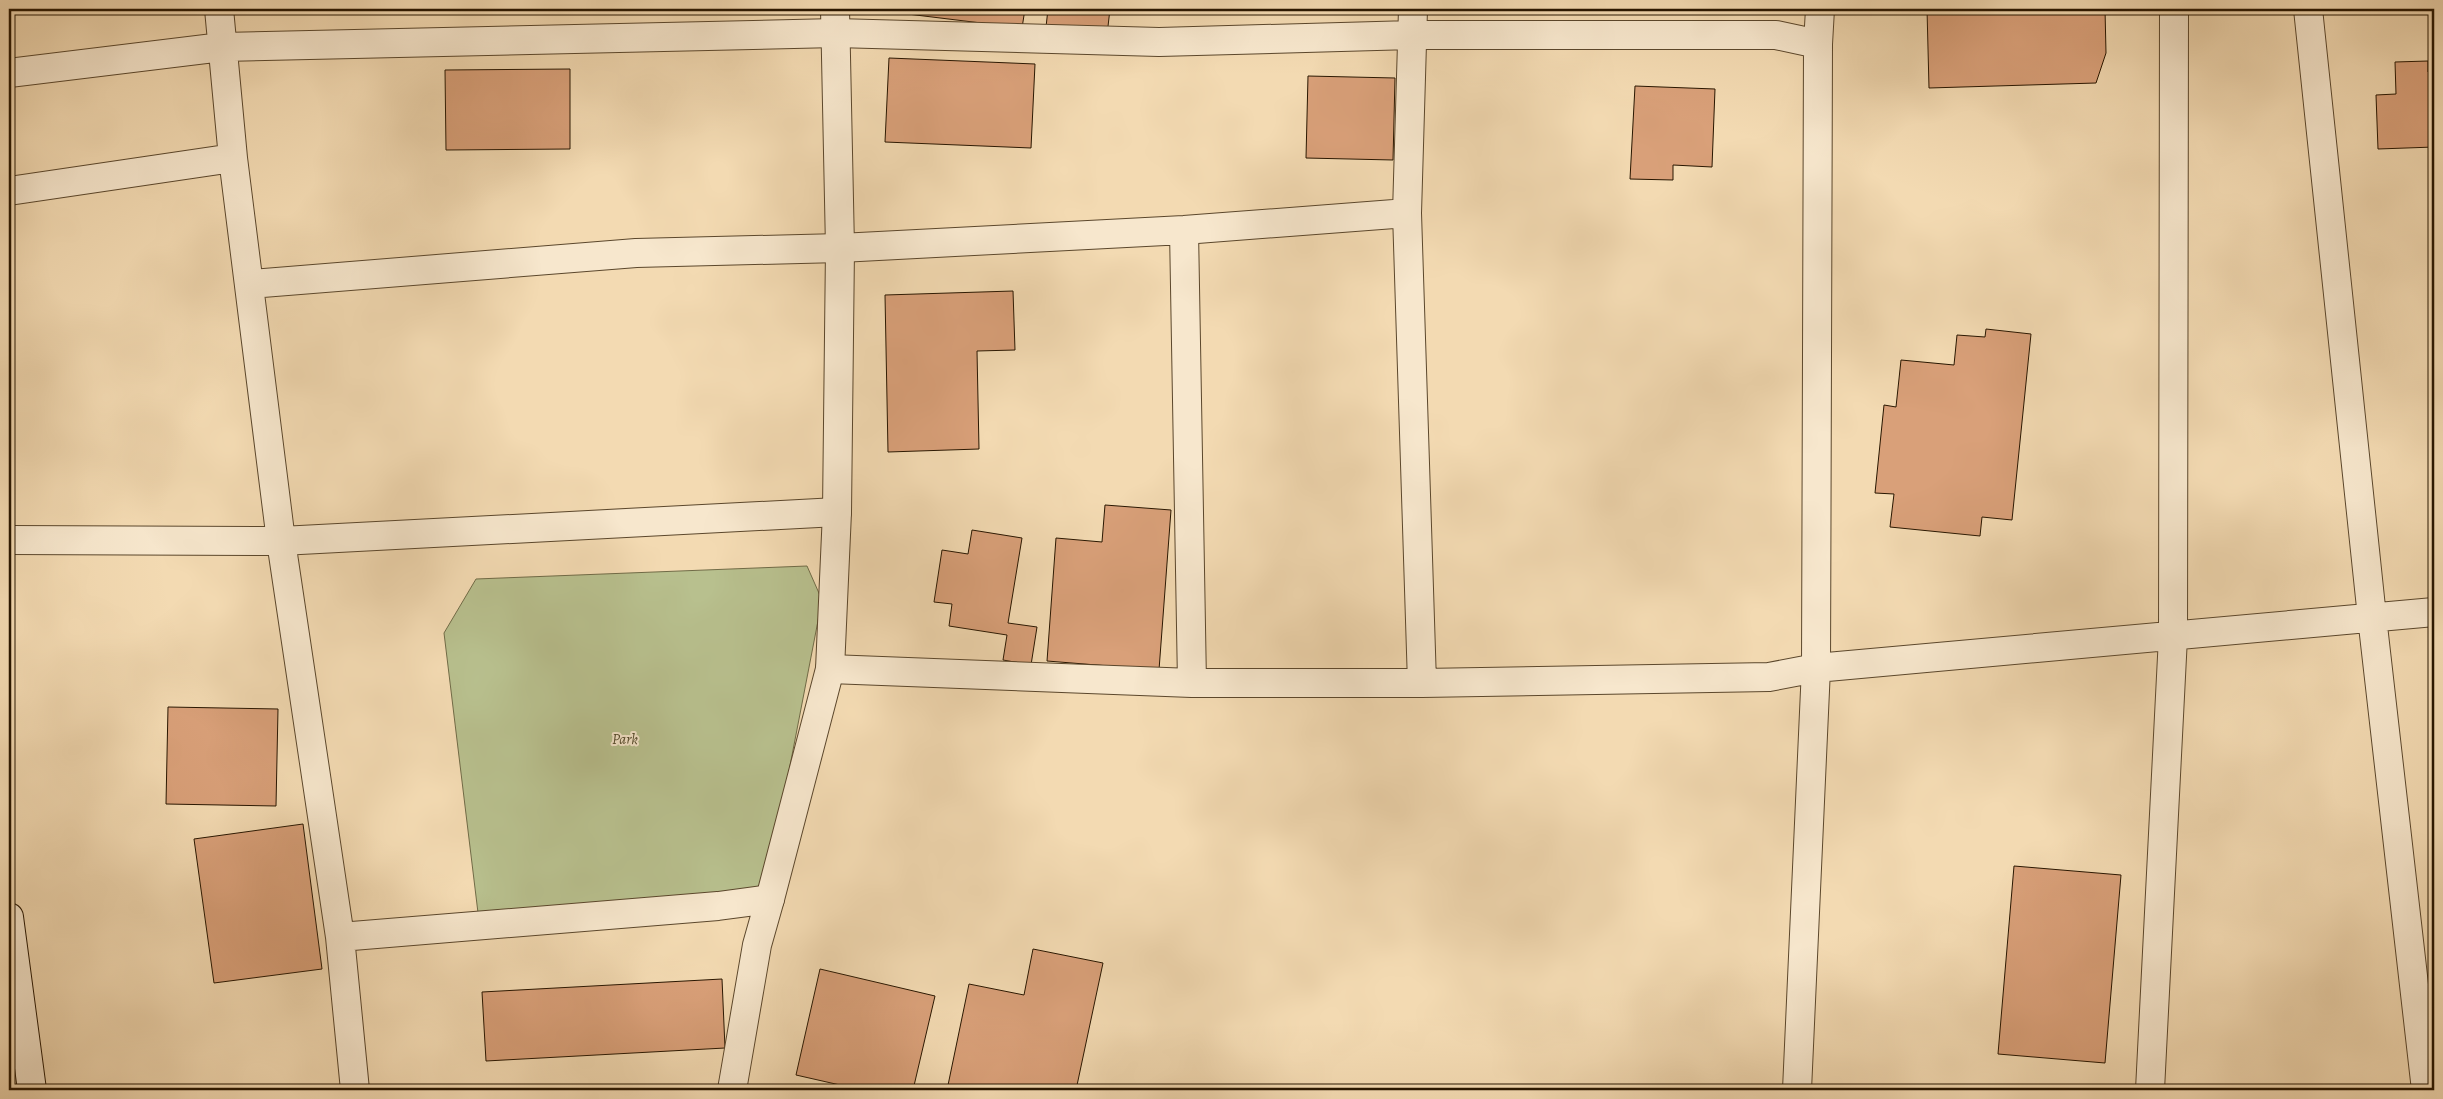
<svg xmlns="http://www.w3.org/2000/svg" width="2443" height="1099" viewBox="0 0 2443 1099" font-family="Alegreya,serif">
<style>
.green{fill:#b8c08e;stroke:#706b47}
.building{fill:#d9a079;stroke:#281600}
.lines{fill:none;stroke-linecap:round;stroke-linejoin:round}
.minor-casing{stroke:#5b472c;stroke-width:30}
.tertiary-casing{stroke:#5b472c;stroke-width:30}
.secondary-casing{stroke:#281600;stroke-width:30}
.minor{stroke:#f7e7cd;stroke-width:28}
.tertiary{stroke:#f7e7cd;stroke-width:28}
.secondary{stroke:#f7e7cd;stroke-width:28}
.labels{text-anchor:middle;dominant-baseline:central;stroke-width:4;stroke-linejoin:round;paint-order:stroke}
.park-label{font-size:15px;font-style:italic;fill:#53492b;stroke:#f7e7cd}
</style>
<rect width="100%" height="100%" fill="#f3dab2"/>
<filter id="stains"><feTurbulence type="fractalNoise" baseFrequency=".004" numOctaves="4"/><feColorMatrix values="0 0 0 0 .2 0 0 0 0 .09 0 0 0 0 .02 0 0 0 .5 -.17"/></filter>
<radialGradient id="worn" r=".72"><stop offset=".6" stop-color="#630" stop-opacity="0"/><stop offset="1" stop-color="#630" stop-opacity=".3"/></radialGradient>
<path class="green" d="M 807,566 L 822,600 L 766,890 L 479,921 L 444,633 L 476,579 Z"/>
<path class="building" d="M 883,9 L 1025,9 L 1022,28 L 883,11 Z
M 1048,9 L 1110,9 L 1107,35 L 1046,27 Z
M 1927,9 L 2105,9 L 2106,53 L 2096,83 L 1929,88 Z
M 889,58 L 1035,64 L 1031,148 L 885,142 Z
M 2428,61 L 2428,72 L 2434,72 L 2434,147 L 2378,149 L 2376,95 L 2396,94 L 2395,62 Z
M 570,69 L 570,149 L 446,150 L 445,70 Z
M 1308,76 L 1395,78 L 1393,160 L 1306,158 Z
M 1635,86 L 1715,89 L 1712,167 L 1673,165 L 1673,180 L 1630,179 Z
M 1013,291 L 1015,350 L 977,351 L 979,449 L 888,452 L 885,295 Z
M 1986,329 L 2031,334 L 2012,520 L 1982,517 L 1980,536 L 1890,527 L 1894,494 L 1875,493 L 1884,405 L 1896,407 L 1901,360 L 1954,365 L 1957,335 L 1985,337 Z
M 1105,505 L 1171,510 L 1159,670 L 1047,661 L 1056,538 L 1102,542 Z
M 972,530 L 1022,538 L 1008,623 L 1037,627 L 1031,665 L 1003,660 L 1007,635 L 949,626 L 952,604 L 934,602 L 942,550 L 968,554 Z
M 168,707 L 278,709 L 276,806 L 166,804 Z
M 303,824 L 322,969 L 214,983 L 194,839 Z
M 2014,866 L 2121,875 L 2105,1063 L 1998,1054 Z
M 1033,949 L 1103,963 L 1076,1090 L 947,1090 L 969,984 L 1024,995 Z
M 820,969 L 935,996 L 913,1090 L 862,1090 L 796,1075 Z
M 722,979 L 725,1048 L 486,1061 L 482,992 Z"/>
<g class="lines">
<g class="minor-casing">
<path id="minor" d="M 219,9 L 233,158
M 1413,9 L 1407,213 L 1422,683
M 2308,9 L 2372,617 L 2426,1090
M 9,73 L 222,47 L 836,33 L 1159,42 L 1412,35 L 1776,35 L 1818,44
M 9,191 L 233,158 L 281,541 L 340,937 L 355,1090
M 1184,230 L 1192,683
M 250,284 L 636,253 L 840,248 L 1184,230 L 1407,213
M 9,540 L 281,541 L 837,512
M 830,669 L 1192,683 L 1422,683 L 1769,677 L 1816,668 L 2434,612
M 340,937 L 718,906 L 770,899 L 757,945 L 732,1090
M 1797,1090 L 1816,668 L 1818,44 L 1820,9
M 2150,1090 L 2173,637 L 2174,9"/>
</g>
<g class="tertiary-casing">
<path id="tertiary" d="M 770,899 L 830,669 L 837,512 L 840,248 L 835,9"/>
</g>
<g class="secondary-casing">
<path id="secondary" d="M 9,917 L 32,1090"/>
</g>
<use href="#minor" class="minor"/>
<use href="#tertiary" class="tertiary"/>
<use href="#secondary" class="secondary"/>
</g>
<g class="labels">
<g class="park-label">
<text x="625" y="739">Park</text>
</g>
</g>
<rect width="2443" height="1099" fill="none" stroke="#f3dab2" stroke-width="30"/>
<rect x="10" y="10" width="2423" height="1079" fill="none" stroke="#281600" stroke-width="2.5"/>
<rect x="15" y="15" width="2413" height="1069" fill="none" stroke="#281600"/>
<rect width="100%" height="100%" filter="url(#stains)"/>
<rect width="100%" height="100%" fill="url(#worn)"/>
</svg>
